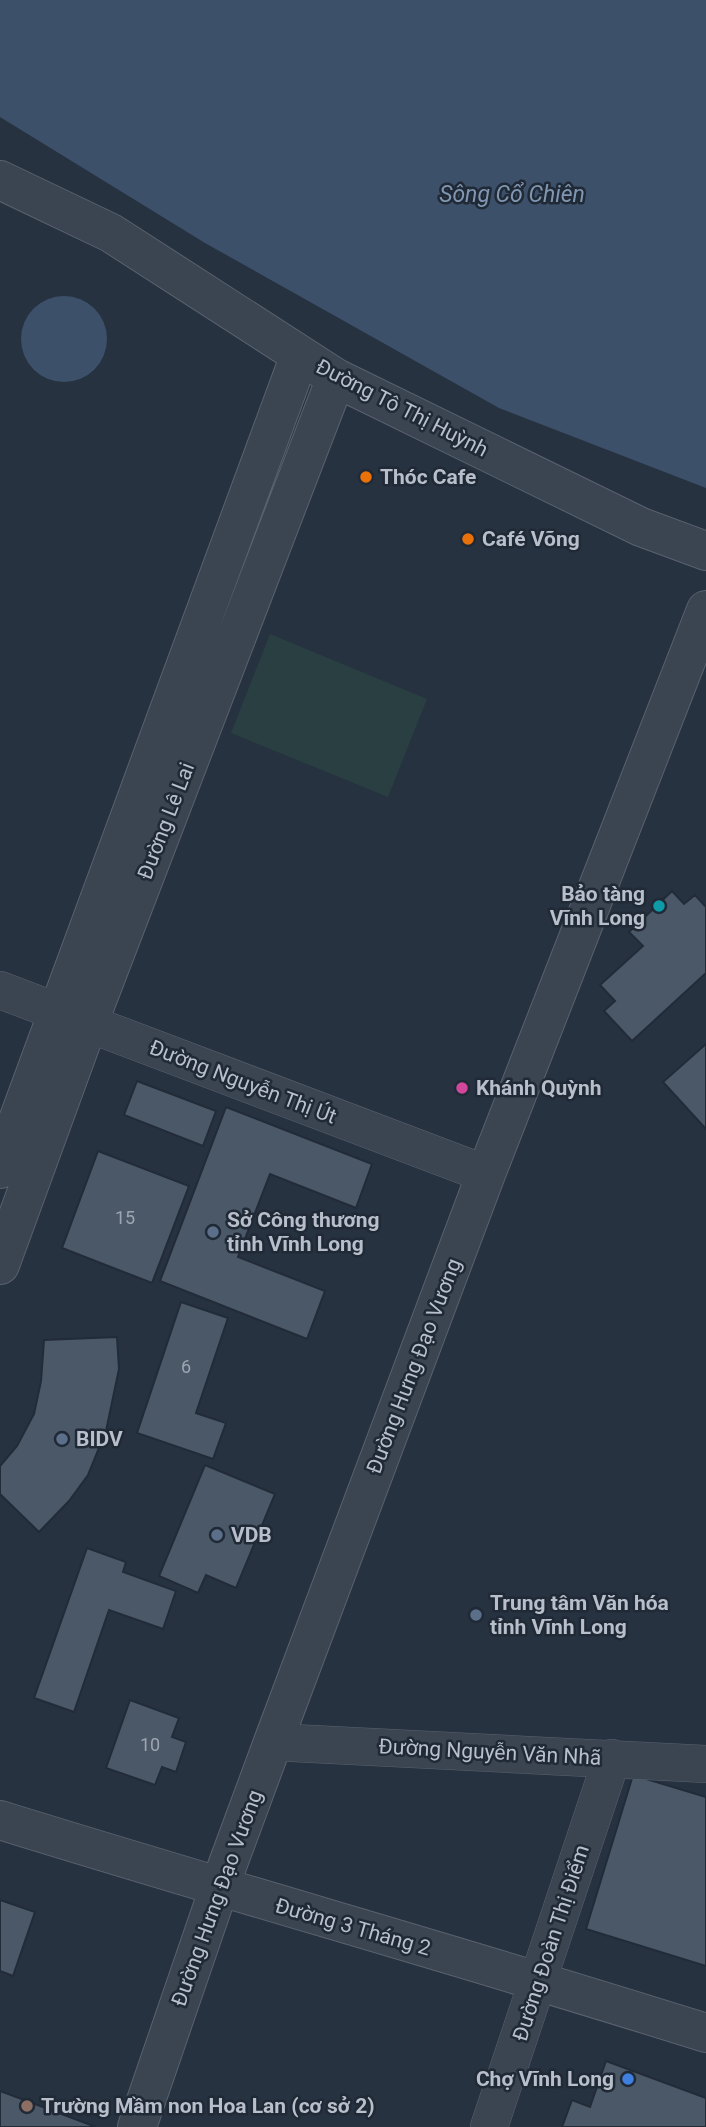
<svg xmlns="http://www.w3.org/2000/svg" width="706" height="2127" viewBox="0 0 706 2127" font-family="Roboto,sans-serif">
<style>
.green{fill:#293f42}
.water{fill:#3d5069}
.building{fill:#4b5867;stroke:#222b38;stroke-width:2}
.lines{fill:none;stroke-linecap:round;stroke-linejoin:round}
.minor-casing{stroke:#59626e;stroke-width:38}
.tertiary-casing{stroke:#59626e;stroke-width:40}
.minor{stroke:#3b4451;stroke-width:37}
.tertiary{stroke:#3b4451;stroke-width:38}
.food-dot{fill:#e8710a;stroke:#202936;stroke-width:2.5}
.culture-dot{fill:#0f9aa8;stroke:#202936;stroke-width:2.5}
.hotel-dot{fill:#d1479c;stroke:#202936;stroke-width:2.5}
.service-dot{fill:#5c6f8a;stroke:#202936;stroke-width:2.5}
.shop-dot{fill:#3f7fe0;stroke:#202936;stroke-width:2.5}
.education-dot{fill:#8d6e63;stroke:#202936;stroke-width:2.5}
.labels{text-anchor:middle;dominant-baseline:central;stroke-width:5;stroke-linejoin:round;paint-order:stroke}
.number-label{font-size:18px;fill:#9da5b2}
.street-label{font-size:21px;fill:#b8bfcb;stroke:#202936}
.poi-label{font-size:21px;font-weight:bold;fill:#b8bfcb;stroke:#202936;text-anchor:start}
.water-label{font-size:23px;font-style:italic;fill:#8096b1;stroke:#202936}
</style>
<rect width="100%" height="100%" fill="#273241"/>
<path class="green" d="M 270,634 L 427,699 L 388,797 L 231,733 Z"/>
<path class="water" d="M 0,0 L 706,0 L 706,488 L 499,408 L 205,243 L 0,117 Z
M21 339a43 43 0 1 1 86 0a43 43 0 1 1-86 0Z"/>
<path class="building" d="M 672,891 L 684,904 L 695,895 L 706,907 L 706,973 L 632,1041 L 604,1011 L 615,1001 L 600,985 L 643,946 L 629,932 Z
M 706,1044 L 706,1129 L 663,1082 Z
M 137,1081 L 216,1111 L 203,1146 L 124,1115 Z
M 226,1107 L 372,1164 L 356,1208 L 270,1174 L 238,1257 L 325,1291 L 307,1339 L 160,1281 Z
M 98,1151 L 189,1186 L 152,1283 L 62,1248 Z
M 181,1302 L 228,1318 L 196,1413 L 226,1423 L 213,1459 L 137,1433 Z
M 117,1337 L 119,1369 L 106,1431 L 88,1475 L 69,1501 L 39,1532 L 0,1494 L 0,1466 L 17,1446 L 34,1414 L 41,1381 L 44,1340 Z
M 205,1465 L 275,1494 L 236,1588 L 206,1575 L 198,1593 L 159,1576 Z
M 87,1548 L 126,1562 L 123,1572 L 176,1591 L 163,1629 L 109,1610 L 74,1712 L 34,1698 Z
M 130,1700 L 179,1718 L 172,1737 L 186,1742 L 176,1772 L 162,1767 L 155,1785 L 106,1768 Z
M 633,1775 L 706,1797 L 706,1966 L 586,1929 Z
M 0,1900 L 35,1912 L 13,1976 L 0,1971 Z
M 606,2061 L 706,2098 L 706,2127 L 562,2127 L 572,2100 L 590,2107 Z
M 0,2091 L 96,2127 L 0,2127 Z"/>
<g class="lines">
<g class="minor-casing">
<path id="minor" d="M 0,990 L 486,1174
M 273,1742 L 706,1764
M 489,2127 L 612,1758"/>
</g>
<g class="tertiary-casing">
<path id="tertiary" d="M 0,180 L 111,233 L 336,378 L 641,527 L 706,551
M 0,1169 L 300,355
M 0,1265 L 88,1024 L 336,378
M 0,1820 C 235,1893 472,1959 706,2033
M 137,2127 L 219,1888 L 273,1742 L 486,1174 L 706,610"/>
</g>
<use href="#minor" class="minor"/>
<use href="#tertiary" class="tertiary"/>
</g>
<g class="food-dot">
<circle cx="366" cy="477" r="7"/>
<circle cx="468" cy="539" r="7"/>
</g>
<circle class="culture-dot" cx="659" cy="906" r="7"/>
<circle class="hotel-dot" cx="462" cy="1088" r="7"/>
<g class="service-dot">
<circle cx="213" cy="1232" r="7"/>
<circle cx="62" cy="1439" r="7"/>
<circle cx="217" cy="1535" r="7"/>
<circle cx="476" cy="1615" r="7"/>
</g>
<circle class="shop-dot" cx="628" cy="2079" r="7"/>
<circle class="education-dot" cx="27" cy="2106" r="7"/>
<g class="labels">
<g class="number-label">
<text x="125" y="1217">15</text>
<text x="186" y="1366">6</text>
<text x="150" y="1744">10</text>
</g>
<g class="street-label">
<text transform="translate(402 408) rotate(27)">Đường Tô Thị Huỳnh</text>
<text transform="translate(166 821) rotate(-69)">Đường Lê Lai</text>
<text transform="translate(243 1082) rotate(21)">Đường Nguyễn Thị Út</text>
<text transform="translate(414 1366) rotate(-69)">Đường Hưng Đạo Vương</text>
<text transform="translate(490 1752) rotate(3)">Đường Nguyễn Văn Nhã</text>
<text transform="translate(217 1898) rotate(-70)">Đường Hưng Đạo Vương</text>
<text transform="translate(353 1927) rotate(16)">Đường 3 Tháng 2</text>
<text transform="translate(551 1943) rotate(-72)">Đường Đoàn Thị Điểm</text>
</g>
<g class="poi-label">
<text x="380" y="477">Thóc Cafe</text>
<text x="482" y="539">Café Võng</text>
<text x="645" y="894" text-anchor="end">Bảo tàng<tspan x="645" dy="24">Vĩnh Long</tspan></text>
<text x="476" y="1088">Khánh Quỳnh</text>
<text x="227" y="1220">Sở Công thương<tspan x="227" dy="24">tỉnh Vĩnh Long</tspan></text>
<text x="76" y="1439">BIDV</text>
<text x="231" y="1535">VDB</text>
<text x="490" y="1603">Trung tâm Văn hóa<tspan x="490" dy="24">tỉnh Vĩnh Long</tspan></text>
<text x="614" y="2079" text-anchor="end">Chợ Vĩnh Long</text>
<text x="41" y="2106">Trường Mầm non Hoa Lan (cơ sở 2)</text>
</g>
<g class="water-label">
<text x="512" y="194">Sông Cổ Chiên</text>
</g>
</g>
</svg>
